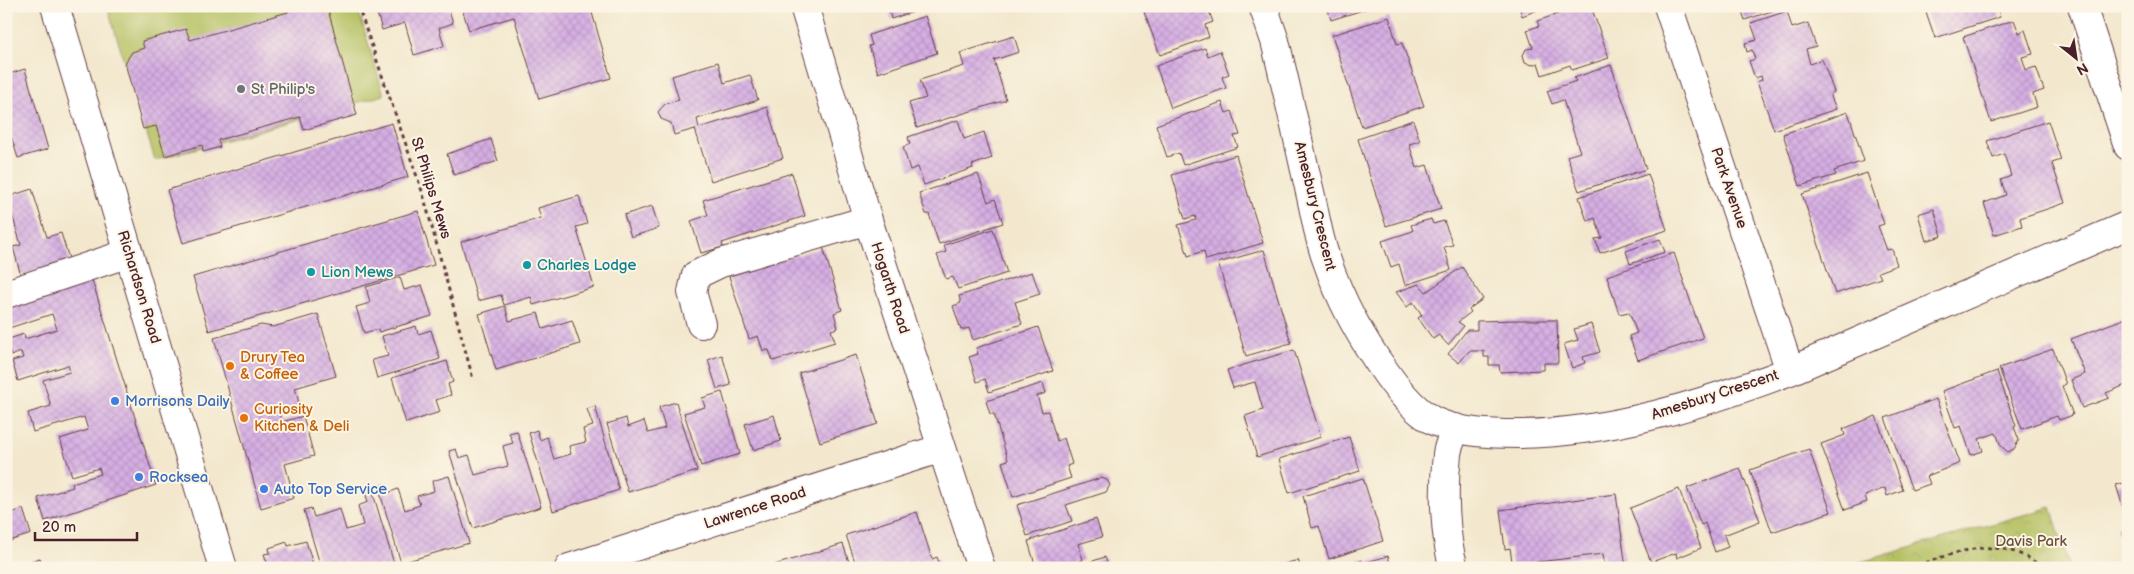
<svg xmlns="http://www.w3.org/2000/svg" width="2134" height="574" viewBox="0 0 2134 574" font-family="'Balsamiq Sans',sans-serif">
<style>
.grass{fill:#b5c163;stroke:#807047}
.park{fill:url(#park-crowns);stroke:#807047}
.building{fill:url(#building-cross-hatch)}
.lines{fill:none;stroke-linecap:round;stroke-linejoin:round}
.minor-casing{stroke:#633d43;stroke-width:30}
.path{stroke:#633d43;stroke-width:3;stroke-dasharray:4 4;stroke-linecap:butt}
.minor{stroke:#fff;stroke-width:28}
.worship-dot{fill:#6b7280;stroke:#fcf5e5;stroke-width:2}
.culture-dot{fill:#0f9aa8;stroke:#fcf5e5;stroke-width:2}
.food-dot{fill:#e8710a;stroke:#fcf5e5;stroke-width:2}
.shop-dot{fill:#3f7fe0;stroke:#fcf5e5;stroke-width:2}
.labels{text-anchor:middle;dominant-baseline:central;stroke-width:4;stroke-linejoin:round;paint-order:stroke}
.worship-label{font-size:15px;fill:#5b616d;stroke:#fcf5e5;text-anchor:start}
.street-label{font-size:15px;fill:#4a1f2b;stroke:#fcf5e5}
.culture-label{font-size:15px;fill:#0d838f;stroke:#fcf5e5;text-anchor:start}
.food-label{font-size:15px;fill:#c56008;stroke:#fcf5e5;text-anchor:start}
.shop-label{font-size:15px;fill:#366cbe;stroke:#fcf5e5;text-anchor:start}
.park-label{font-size:15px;fill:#6a503c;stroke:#fcf5e5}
</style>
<defs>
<pattern id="park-crowns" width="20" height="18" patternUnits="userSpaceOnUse" patternTransform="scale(1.25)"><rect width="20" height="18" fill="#b5c163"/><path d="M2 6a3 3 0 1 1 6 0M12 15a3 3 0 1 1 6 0" fill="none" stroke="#9da556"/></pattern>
<pattern id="building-cross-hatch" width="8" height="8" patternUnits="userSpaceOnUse" patternTransform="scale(1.25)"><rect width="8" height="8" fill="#d5aee3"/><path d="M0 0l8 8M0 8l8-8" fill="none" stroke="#b895c3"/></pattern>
</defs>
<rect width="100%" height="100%" fill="#fcf5e5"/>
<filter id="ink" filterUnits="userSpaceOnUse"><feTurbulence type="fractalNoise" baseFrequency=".02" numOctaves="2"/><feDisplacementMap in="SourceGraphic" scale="10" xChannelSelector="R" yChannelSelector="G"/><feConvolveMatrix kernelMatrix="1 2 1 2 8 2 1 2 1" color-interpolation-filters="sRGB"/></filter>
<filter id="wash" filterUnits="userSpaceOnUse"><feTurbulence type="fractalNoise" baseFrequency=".0096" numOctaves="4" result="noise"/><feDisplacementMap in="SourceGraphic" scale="20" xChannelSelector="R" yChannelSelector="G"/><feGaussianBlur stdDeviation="1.12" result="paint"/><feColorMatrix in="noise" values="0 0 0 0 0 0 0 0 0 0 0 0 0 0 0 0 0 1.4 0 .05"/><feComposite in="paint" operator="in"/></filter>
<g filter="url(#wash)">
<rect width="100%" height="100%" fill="#f3e8ce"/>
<path class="grass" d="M 109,6 L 357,6 L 384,95 L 155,160 L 108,9 Z"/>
<path class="park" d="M 2051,507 L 2070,568 L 1840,568 Z"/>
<g id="blocks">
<path class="building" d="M 287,6 L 327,6 L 357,115 L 304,130 L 300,117 L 218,140 L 220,147 L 203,152 L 202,145 L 165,156 L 156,126 L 143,129 L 125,63 L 132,52 L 144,48 L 142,41 L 186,29 L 190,40 L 288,12 Z
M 375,6 L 448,6 L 453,23 L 439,28 L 444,46 L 414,55 L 405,23 L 382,30 Z
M 461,6 L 590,6 L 611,78 L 539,99 L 514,17 L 469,30 Z
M 888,6 L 915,6 L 916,11 L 891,19 Z
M 1160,6 L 1207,6 L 1213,22 L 1205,25 L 1209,37 L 1160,55 L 1144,12 Z
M 1327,6 L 1372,6 L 1372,7 L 1331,20 Z
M 1519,6 L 1548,6 L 1522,16 Z
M 1581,6 L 1591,6 L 1609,58 L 1572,70 L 1570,65 L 1542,75 L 1538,63 L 1532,65 L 1525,62 L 1523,55 L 1526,49 L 1533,48 L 1527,30 L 1539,26 L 1537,21 Z
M 1740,6 L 1783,6 L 1783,7 L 1745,20 Z
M 1924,6 L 1997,6 L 2000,17 L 1935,38 Z
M 1787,11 L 1792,28 L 1808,23 L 1816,46 L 1806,49 L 1810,64 L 1822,59 L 1834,92 L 1830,94 L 1836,109 L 1774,130 L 1757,82 L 1762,80 L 1761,76 L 1755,78 L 1749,61 L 1755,59 L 1752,50 L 1747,52 L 1745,43 L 1757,40 L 1751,23 Z
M 925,16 L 937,53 L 878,73 L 869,46 L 872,45 L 869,35 Z
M 1389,17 L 1397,44 L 1402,43 L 1424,106 L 1362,127 L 1332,35 Z
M 2014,20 L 2019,33 L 2025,30 L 2033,54 L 2022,57 L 2026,70 L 2036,67 L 2044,90 L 2033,94 L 2037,107 L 1991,122 L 1963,37 Z
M 1014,36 L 1019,52 L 994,60 L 1006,100 L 917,128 L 909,103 L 926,98 L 920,80 L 964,66 L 960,53 Z
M 1205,48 L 1208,56 L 1220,51 L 1229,74 L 1222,77 L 1226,88 L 1171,108 L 1156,66 Z
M 718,62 L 724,83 L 750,75 L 758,100 L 697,119 L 699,128 L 767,107 L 783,158 L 711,181 L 695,129 L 674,135 L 671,123 L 661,119 L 658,112 L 665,104 L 679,100 L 672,76 Z
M 1611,65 L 1646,169 L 1579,191 L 1567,156 L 1580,152 L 1563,100 L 1552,104 L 1547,91 L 1576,81 L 1574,78 Z
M 25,69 L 48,149 L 18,158 L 10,133 L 6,134 L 6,75 Z
M 1222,102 L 1226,113 L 1232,111 L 1240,135 L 1234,136 L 1238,147 L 1183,165 L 1179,153 L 1167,157 L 1156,125 Z
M 1848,112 L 1864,161 L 1834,171 L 1836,175 L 1800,186 L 1783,134 Z
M 958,120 L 964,139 L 984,132 L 992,158 L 972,165 L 973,168 L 924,185 L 918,167 L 910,170 L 903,147 L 910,144 L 908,137 Z
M 1413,120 L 1420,141 L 1409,144 L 1417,168 L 1427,165 L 1441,209 L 1386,226 L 1358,139 Z
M 2048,121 L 2061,160 L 2052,163 L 2065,203 L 2020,218 L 2022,226 L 1994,235 L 1984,203 L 2006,195 L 2001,180 L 2011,176 L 2004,154 L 1993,158 L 1987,141 Z
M 392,123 L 408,177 L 183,243 L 167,190 Z
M 6,139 L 11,155 L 6,156 Z
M 491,139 L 498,161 L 454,175 L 447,154 Z
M 1236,155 L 1263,243 L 1206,260 L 1204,251 L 1188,256 L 1178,225 L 1196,220 L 1195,216 L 1185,219 L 1172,175 Z
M 792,173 L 805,216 L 722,243 L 723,247 L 701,253 L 691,221 L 708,215 L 703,200 Z
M 1867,173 L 1884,224 L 1878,226 L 1887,250 L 1892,249 L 1897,265 L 1878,272 L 1881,278 L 1835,294 L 1802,194 Z
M 978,174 L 988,202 L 995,199 L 1003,223 L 939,244 L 929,214 L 926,214 L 919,193 Z
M 1648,174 L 1667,230 L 1600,253 L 1595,239 L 1602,238 L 1595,218 L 1587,221 L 1579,197 Z
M 32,189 L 47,237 L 61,233 L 70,262 L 21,276 L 13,247 L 21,245 L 7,197 Z
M 579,196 L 587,224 L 576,227 L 594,287 L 533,305 L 531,297 L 504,305 L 501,295 L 478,301 L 461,242 L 541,218 L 538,208 Z
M 652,206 L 659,228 L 631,237 L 624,215 Z
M 1934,209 L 1942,236 L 1926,241 L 1918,214 Z
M 418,211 L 434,265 L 209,331 L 193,277 Z
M 1431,219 L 1433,224 L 1444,221 L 1453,245 L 1444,247 L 1451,270 L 1405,285 L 1399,264 L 1391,267 L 1382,241 L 1413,231 L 1411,225 Z
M 993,229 L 1007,273 L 958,289 L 953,277 L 946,279 L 937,255 L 946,252 L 944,245 Z
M 1660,239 L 1665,252 L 1630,264 L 1626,251 Z
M 823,247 L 842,310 L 834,313 L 838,328 L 831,330 L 835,342 L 773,361 L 769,350 L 763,351 L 758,336 L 749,339 L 729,276 Z
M 1264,250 L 1291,343 L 1246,356 L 1218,263 Z
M 1674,253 L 1703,338 L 1638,360 L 1629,336 L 1637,333 L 1629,312 L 1619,314 L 1607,276 Z
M 1462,267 L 1483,299 L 1469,309 L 1471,312 L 1458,322 L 1464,326 L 1448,345 L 1439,335 L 1433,339 L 1418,318 L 1422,315 L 1413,302 L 1407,307 L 1396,292 L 1419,284 L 1426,292 Z
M 1032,272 L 1040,294 L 1015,302 L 1022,324 L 973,340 L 969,328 L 961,330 L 953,306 L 961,303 L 959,296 Z
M 400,277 L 404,290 L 422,285 L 432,316 L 379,332 L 378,329 L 364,333 L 356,307 L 370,303 L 366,287 Z
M 92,280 L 156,485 L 45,521 L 38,498 L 73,487 L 72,483 L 101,474 L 99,468 L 72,476 L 60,439 L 88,430 L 84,417 L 33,432 L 28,413 L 51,406 L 43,380 L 70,372 L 68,365 L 18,381 L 12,361 L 23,358 L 21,352 L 11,356 L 6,340 L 24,334 L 25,339 L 57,329 L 52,314 L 6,329 L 6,307 Z
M 505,306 L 509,321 L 538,313 L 543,329 L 572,320 L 580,344 L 496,370 L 479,314 Z
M 318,314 L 336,376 L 295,388 L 300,407 L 279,413 L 282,422 L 303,416 L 314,456 L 285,464 L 294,498 L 261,508 L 214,338 L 261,325 L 273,327 Z
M 2126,318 L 2128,322 L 2128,384 L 2106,393 L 2109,398 L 2082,408 L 2071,380 L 2085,374 L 2071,339 Z
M 1519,320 L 1557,320 L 1558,363 L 1544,363 L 1544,370 L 1500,372 L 1499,365 L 1489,365 L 1489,357 L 1484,357 L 1484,351 L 1469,351 L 1459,363 L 1448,354 L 1467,330 L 1477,330 L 1477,321 Z
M 1591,324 L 1600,352 L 1583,357 L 1585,363 L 1572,368 L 1564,344 L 1578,340 L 1574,329 Z
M 416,326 L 418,334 L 431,330 L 440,359 L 377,378 L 372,360 L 388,356 L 382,336 Z
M 1038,327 L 1053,371 L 989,392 L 985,379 L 977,382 L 969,357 L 978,354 L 976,348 Z
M 2053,349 L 2066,384 L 2062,386 L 2073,415 L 2059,420 L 2057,416 L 2022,429 L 1999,368 Z
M 1294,350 L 1321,437 L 1257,457 L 1245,416 L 1263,410 L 1255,382 L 1233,388 L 1227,370 Z
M 722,355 L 731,385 L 717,389 L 708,360 Z
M 856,355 L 878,424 L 820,442 L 799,373 Z
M 447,361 L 453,382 L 448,384 L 451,395 L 436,400 L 440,412 L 406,423 L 392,378 Z
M 1997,371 L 2016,426 L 2014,427 L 2019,440 L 2014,449 L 2008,452 L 2001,446 L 1996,433 L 1979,439 L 1983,451 L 1971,455 L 1961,426 L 1955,428 L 1942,391 Z
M 1043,383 L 1046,393 L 1037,396 L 1042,412 L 1048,411 L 1057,441 L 1064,438 L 1072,464 L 1067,466 L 1071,478 L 1013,497 L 1002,462 L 1008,460 L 994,414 L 990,414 L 986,401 Z
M 722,392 L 740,454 L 701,466 L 684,413 L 705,407 L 702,398 Z
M 1936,399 L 1960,463 L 1927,476 L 1930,484 L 1912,490 L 1885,418 Z
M 676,402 L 697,471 L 628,492 L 607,424 L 626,418 L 628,427 L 644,421 L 648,433 L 665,428 L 659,407 Z
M 595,406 L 619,490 L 553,511 L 529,433 L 537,430 L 540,440 L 547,437 L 554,459 L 571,454 L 569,446 L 586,442 L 583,429 L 593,426 L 587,409 Z
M 774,415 L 781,441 L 753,450 L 745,424 Z
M 1876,416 L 1903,490 L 1887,496 L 1885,488 L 1865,496 L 1867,502 L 1845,510 L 1821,444 L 1845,435 L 1843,429 Z
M 517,431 L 541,507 L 473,528 L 449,451 L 456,449 L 459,458 L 469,455 L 475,475 L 508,466 L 503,446 L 513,443 L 509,433 Z
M 1349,437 L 1360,471 L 1289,493 L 1279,459 Z
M 1809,449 L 1831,512 L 1772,532 L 1750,470 Z
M 1740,468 L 1760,521 L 1724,535 L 1728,547 L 1715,552 L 1705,523 L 1701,525 L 1687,488 Z
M 449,476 L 469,543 L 401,563 L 378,486 L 385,484 L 388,493 L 398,489 L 405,510 L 420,505 L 417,496 L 434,491 L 432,481 Z
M 1101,478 L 1107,480 L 1110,485 L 1106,492 L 1066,505 L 1072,521 L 1027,536 L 1017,505 Z
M 1363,478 L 1383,541 L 1329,559 L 1319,526 L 1312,528 L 1303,496 Z
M 2128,482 L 2128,520 L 2127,520 L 2116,485 Z
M 1679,489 L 1701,548 L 1677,558 L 1676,553 L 1651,562 L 1630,508 Z
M 372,490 L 395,567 L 321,568 L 304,510 L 311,508 L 314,517 L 340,509 L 346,530 L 363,525 L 358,506 L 368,502 L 365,492 Z
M 1616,494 L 1626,568 L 1605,568 L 1603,554 L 1530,563 L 1531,568 L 1513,568 L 1510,548 L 1505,549 L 1500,510 Z
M 23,509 L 31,534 L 6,542 L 6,515 Z
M 917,512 L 932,559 L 937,557 L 941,568 L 857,568 L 846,535 Z
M 1096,519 L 1102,537 L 1078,544 L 1083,560 L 1060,568 L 1036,568 L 1028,541 Z
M 2128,530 L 2128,548 L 2127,548 L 2122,531 Z
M 306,541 L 314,568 L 269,568 L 264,554 L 270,553 L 269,548 L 287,542 L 288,546 Z
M 843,544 L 851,568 L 772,568 L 771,566 Z
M 1388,556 L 1391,568 L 1341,568 L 1362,560 L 1363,563 Z
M 1105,557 L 1109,568 L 1075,568 L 1075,567 Z
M 40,558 L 43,568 L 18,568 L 17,566 Z
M 1298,560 L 1301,568 L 1275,568 L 1275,567 Z"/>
</g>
</g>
<g filter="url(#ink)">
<use href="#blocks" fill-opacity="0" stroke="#633d43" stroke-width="1"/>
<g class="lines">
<g class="minor-casing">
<path id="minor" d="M 55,6 L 223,568
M 804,6 L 868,220 L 981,568
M 1263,6 L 1275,41 C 1287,90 1298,139 1309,188 C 1315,212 1318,238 1327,261 C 1341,302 1361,338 1386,373 C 1398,390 1416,413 1436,422 C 1461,433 1491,434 1518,434 C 1612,433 1703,404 1790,371 L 2128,225
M 1668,6 L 1790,371
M 2082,6 L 2128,146
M 6,294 L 129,253
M 701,324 L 692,292 L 696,275 L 721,263 L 868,220
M 569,568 L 942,448
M 1454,568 C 1444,536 1443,488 1447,454 C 1448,445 1453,436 1456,428"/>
</g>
<path class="path" d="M 358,6 L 423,194 L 473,379
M 1910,568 C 1959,552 1997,532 2043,568"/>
<use href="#minor" class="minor"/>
</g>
</g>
<circle class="worship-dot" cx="241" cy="89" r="5"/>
<g class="culture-dot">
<circle cx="527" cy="265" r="5"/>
<circle cx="311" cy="272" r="5"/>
</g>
<g class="food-dot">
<circle cx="230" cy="366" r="5"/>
<circle cx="244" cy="418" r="5"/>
</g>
<g class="shop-dot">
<circle cx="115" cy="401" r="5"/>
<circle cx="139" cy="477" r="5"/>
<circle cx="264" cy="489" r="5"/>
</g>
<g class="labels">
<g class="worship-label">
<text x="251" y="89">St Philip's</text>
</g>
<g class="street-label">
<text transform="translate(431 188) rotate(73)">St Philips Mews</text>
<text transform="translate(1729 188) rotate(71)">Park Avenue</text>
<text transform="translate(1315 206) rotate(76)">Amesbury Crescent</text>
<text transform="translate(139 287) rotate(73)">Richardson Road</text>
<text transform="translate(890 288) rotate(72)">Hogarth Road</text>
<text transform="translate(1715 395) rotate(-18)">Amesbury Crescent</text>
<text transform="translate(755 508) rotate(-18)">Lawrence Road</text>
</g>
<g class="culture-label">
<text x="537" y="265">Charles Lodge</text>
<text x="321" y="272">Lion Mews</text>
</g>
<g class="food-label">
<text x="240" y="357">Drury Tea<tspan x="240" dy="17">&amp; Coffee</tspan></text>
<text x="254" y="409">Curiosity<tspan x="254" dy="17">Kitchen &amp; Deli</tspan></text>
</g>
<g class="shop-label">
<text x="125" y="401">Morrisons Daily</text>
<text x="149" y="477">Rocksea</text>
<text x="274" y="489">Auto Top Service</text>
</g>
<g class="park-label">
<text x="2031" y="541">Davis Park</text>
</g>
</g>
<rect width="2134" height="574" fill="none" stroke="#fcf5e5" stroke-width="25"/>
<g transform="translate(2076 58) rotate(150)" stroke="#fcf5e5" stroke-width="4" paint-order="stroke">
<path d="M0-4L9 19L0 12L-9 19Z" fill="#4a1f2b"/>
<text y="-8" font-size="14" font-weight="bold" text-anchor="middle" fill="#4a1f2b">N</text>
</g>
<path d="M35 532v8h102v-8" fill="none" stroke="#4a1f2b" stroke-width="2.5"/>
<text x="42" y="532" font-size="15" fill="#4a1f2b" stroke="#fcf5e5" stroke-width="4" paint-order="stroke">20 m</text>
</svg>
